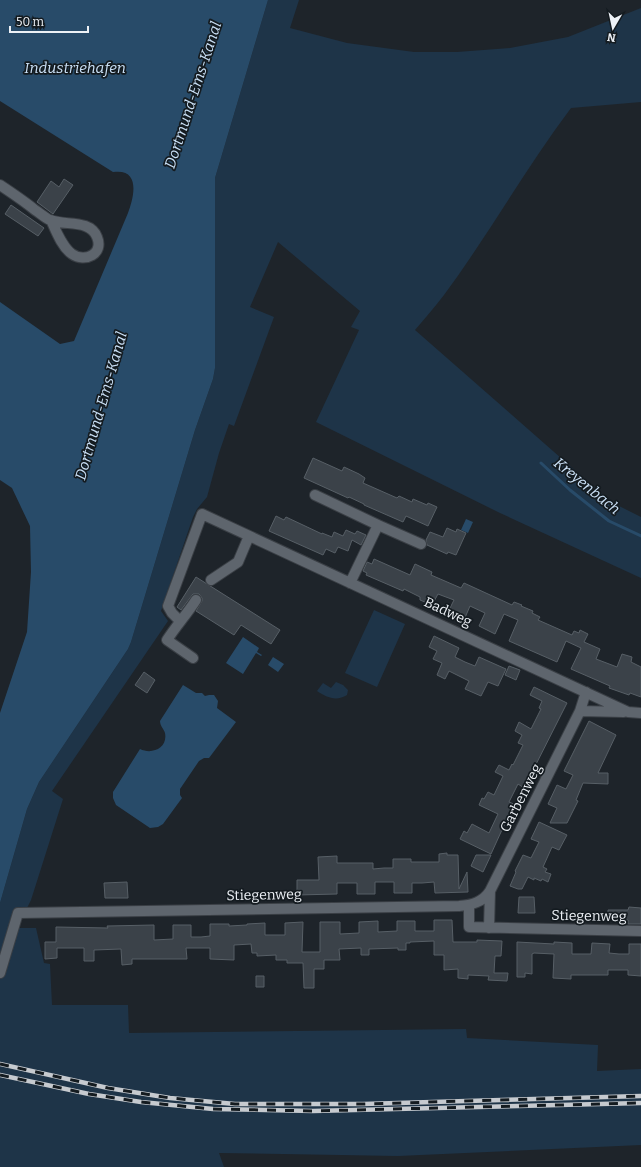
<svg xmlns="http://www.w3.org/2000/svg" width="641" height="1167" viewBox="0 0 641 1167" font-family="Bitter,serif">
<style>
.green{fill:#1e3448}
.water{fill:#284b69}
.lines{fill:none;stroke-linecap:round;stroke-linejoin:round}
.stream{stroke:#284b69;stroke-width:3}
.building{fill:#3b4249;stroke:#575f66}
.minor-casing{stroke:#3a3f45;stroke-width:12}
.minor{stroke:#5e656d;stroke-width:10}
.rail-casing{stroke:#c6cacf;stroke-width:4.5}
.rail{stroke:#141b20;stroke-width:3;stroke-dasharray:9;stroke-linecap:butt}
.labels{text-anchor:middle;dominant-baseline:central;stroke-width:3.5;stroke-linejoin:round;paint-order:stroke}
.street-label{font-size:14px;fill:#edf1f6;stroke:#141b20}
.water-label{font-size:15px;font-style:italic;fill:#cae0f6;stroke:#141b20}
</style>
<rect width="100%" height="100%" fill="#1e242a"/>
<path class="green" d="M 268,0 L 299,0 L 290,28 L 347,43 L 414,52 L 457,52 L 510,48 L 568,37 L 641,8 L 641,102 L 571,108 C 526,168 489,234 444,295 C 435,307 425,318 415,330 L 611,502 L 641,517 L 641,578 L 500,513 L 316,422 L 359,330 L 351,327 L 360,311 L 278,242 L 250,307 L 274,317 L 234,426 L 229,424 L 219,453 L 207,497 L 197,509 L 193,517 L 161,611 L 168,621 L 52,791 L 63,799 L 31,900 L 17,928 L 36,928 L 44,963 L 50,964 L 52,1005 L 128,1005 L 129,1033 L 466,1029 L 467,1038 L 598,1045 L 597,1071 L 641,1069 L 641,1145 L 398,1156 L 219,1153 L 224,1167 L 0,1167 L 0,903 L 27,809 L 39,782 L 128,649 L 131,642 L 195,430 L 213,379 L 215,368 L 215,178 Z
M 374,610 L 405,624 L 377,687 L 345,673 Z
M 336,682 L 343,685 L 348,690 L 347,695 C 336,702 326,697 317,691 L 323,683 L 331,688 Z"/>
<path class="water" d="M 0,0 L 268,0 L 215,178 L 215,368 L 213,379 L 195,430 L 131,642 L 128,649 L 39,782 L 27,809 L 0,903 L 0,713 L 27,632 L 31,572 L 30,526 L 12,488 L 0,480 L 0,302 L 60,344 L 74,341 L 128,213 C 134,197 141,168 113,172 L 0,101 Z
M 466,519 L 473,522 L 468,533 L 461,530 Z
M 243,637 L 259,648 L 257,652 L 262,655 L 261,656 L 256,653 L 243,674 L 226,663 Z
M 273,657 L 284,664 L 278,672 L 268,665 Z
M 183,685 L 196,693 L 202,693 L 205,696 L 209,695 L 214,695 L 218,701 L 217,708 L 236,722 L 209,758 L 204,758 L 199,761 L 180,789 L 180,795 L 182,798 L 163,824 L 158,827 L 150,828 L 116,805 L 113,798 L 113,792 L 140,749 C 152,755 168,748 165,733 C 164,729 160,726 160,721 Z"/>
<g class="lines">
<path class="stream" d="M 541,463 L 570,490 L 609,521 L 641,536"/>
</g>
<path class="building" d="M 64,179 L 73,185 L 53,214 L 37,202 L 51,181 L 59,187 Z
M 11,205 L 44,228 L 38,236 L 5,214 Z
M 313,458 L 342,471 L 344,467 L 359,474 L 365,478 L 363,483 L 397,498 L 399,496 L 412,502 L 413,499 L 427,505 L 428,503 L 437,507 L 428,526 L 406,516 L 403,522 L 364,505 L 364,504 L 349,497 L 348,498 L 304,478 Z
M 276,516 L 284,520 L 286,517 L 322,534 L 322,533 L 332,537 L 334,532 L 343,536 L 346,530 L 355,534 L 357,531 L 366,535 L 361,545 L 352,540 L 348,551 L 338,547 L 335,553 L 326,549 L 323,555 L 269,531 Z
M 447,528 L 456,532 L 457,529 L 466,533 L 456,555 L 448,552 L 447,554 L 427,545 L 426,540 L 430,532 L 443,537 Z
M 374,559 L 410,575 L 415,564 L 432,572 L 431,575 L 461,588 L 464,583 L 512,605 L 514,602 L 522,605 L 521,606 L 533,611 L 532,613 L 540,617 L 538,620 L 572,635 L 574,631 L 579,633 L 580,630 L 588,634 L 584,642 L 600,649 L 596,659 L 617,667 L 622,654 L 632,657 L 631,662 L 641,667 L 641,697 L 630,693 L 629,695 L 609,688 L 610,686 L 571,669 L 581,648 L 566,641 L 557,662 L 509,641 L 518,620 L 504,614 L 495,634 L 479,626 L 485,613 L 470,606 L 464,620 L 448,612 L 454,600 L 438,594 L 432,605 L 420,600 L 420,597 L 404,589 L 403,591 L 366,575 L 367,573 L 363,571 L 367,562 L 372,564 Z
M 196,577 L 280,630 L 271,644 L 241,625 L 234,635 L 196,611 L 202,601 L 202,598 L 199,594 L 193,594 L 181,610 L 177,607 Z
M 434,636 L 459,648 L 455,657 L 465,662 L 475,666 L 479,657 L 506,669 L 498,686 L 488,682 L 481,696 L 465,689 L 469,681 L 449,671 L 445,679 L 437,675 L 442,663 L 433,659 L 437,651 L 429,647 Z
M 509,666 L 520,670 L 516,680 L 505,675 Z
M 144,672 L 155,680 L 147,693 L 135,685 Z
M 534,687 L 567,703 L 524,788 L 518,784 L 509,802 L 516,805 L 508,821 L 506,821 L 491,854 L 460,839 L 464,831 L 467,833 L 472,824 L 489,833 L 497,816 L 498,814 L 479,805 L 482,798 L 484,799 L 488,792 L 494,795 L 503,776 L 495,772 L 499,765 L 509,770 L 512,764 L 513,765 L 523,745 L 518,743 L 522,735 L 515,731 L 519,722 L 531,729 L 541,709 L 539,708 L 542,701 L 530,695 Z
M 589,721 L 616,735 L 598,773 L 608,773 L 608,784 L 583,783 L 576,800 L 578,801 L 567,823 L 550,823 L 557,808 L 548,804 L 557,785 L 566,789 L 573,775 L 564,771 Z
M 539,822 L 567,835 L 559,850 L 552,847 L 543,867 L 547,869 L 545,872 L 551,874 L 548,882 L 542,879 L 541,881 L 534,878 L 534,880 L 528,877 L 522,889 L 518,889 L 510,886 L 516,872 L 515,871 L 523,855 L 531,858 L 539,842 L 531,839 Z
M 447,853 L 447,855 L 458,855 L 459,889 L 467,872 L 468,892 L 435,893 L 434,882 L 422,883 L 412,883 L 412,893 L 394,893 L 394,882 L 375,882 L 375,894 L 357,894 L 357,883 L 337,883 L 337,894 L 297,895 L 297,880 L 319,880 L 318,857 L 337,856 L 337,863 L 373,863 L 373,869 L 384,868 L 393,868 L 393,859 L 411,859 L 411,862 L 439,862 L 439,854 Z
M 476,855 L 491,855 L 483,872 L 471,866 Z
M 127,882 L 128,898 L 105,898 L 104,883 Z
M 519,897 L 534,897 L 535,913 L 518,913 Z
M 629,907 L 641,908 L 641,924 L 628,924 L 628,920 L 608,919 L 608,910 L 628,910 Z
M 434,920 L 452,920 L 453,942 L 477,942 L 477,940 L 502,941 L 501,956 L 495,956 L 494,973 L 508,973 L 507,981 L 488,980 L 489,976 L 468,975 L 468,979 L 458,978 L 458,969 L 444,970 L 444,955 L 434,955 L 434,941 L 410,942 L 410,943 L 406,943 L 406,950 L 398,950 L 398,948 L 369,949 L 369,955 L 361,955 L 361,948 L 339,949 L 340,960 L 324,960 L 324,969 L 314,969 L 314,988 L 304,988 L 303,963 L 287,963 L 287,960 L 276,960 L 276,955 L 257,956 L 257,953 L 252,953 L 251,944 L 234,945 L 234,960 L 210,959 L 210,948 L 186,948 L 187,959 L 132,959 L 132,964 L 122,965 L 121,949 L 94,950 L 94,961 L 84,961 L 84,948 L 57,948 L 57,958 L 45,959 L 45,942 L 56,942 L 56,927 L 108,928 L 107,926 L 154,925 L 154,940 L 173,939 L 173,925 L 191,925 L 191,937 L 201,937 L 210,936 L 210,924 L 229,924 L 229,926 L 247,925 L 247,924 L 265,923 L 265,935 L 285,935 L 285,923 L 303,922 L 302,952 L 320,952 L 320,922 L 340,922 L 340,934 L 359,933 L 359,922 L 378,921 L 378,932 L 397,931 L 397,921 L 415,921 L 415,931 L 434,931 Z
M 517,942 L 554,944 L 554,942 L 572,943 L 572,954 L 591,954 L 592,943 L 610,944 L 609,953 L 619,954 L 629,954 L 629,944 L 641,944 L 641,976 L 628,975 L 628,970 L 608,970 L 608,975 L 571,975 L 571,979 L 553,978 L 554,954 L 534,953 L 532,954 L 532,974 L 525,973 L 525,977 L 517,977 Z
M 256,976 L 264,976 L 264,987 L 256,987 Z"/>
<g class="lines">
<g class="minor-casing">
<path id="minor" d="M 0,185 C 12,193 24,201 35,210 C 40,213 45,218 50,220 C 65,226 90,219 97,237 C 104,254 85,263 72,254 C 62,247 56,231 51,220
M 315,495 L 378,525 L 350,583
M 378,525 L 421,544
M 211,580 L 238,562 L 249,536
M 180,621 L 172,613 L 168,606 L 202,514 L 628,712 L 641,713
M 193,658 L 167,640 C 176,626 187,614 196,600
M 580,711 L 624,712
M 469,905 L 469,927 L 641,931
M 489,928 L 490,891
M 0,973 L 18,913 L 459,906 C 472,905 483,902 490,891 L 580,711 L 586,692"/>
</g>
<use href="#minor" class="minor"/>
<g class="rail-casing">
<path id="rail" d="M 0,1064 L 108,1088 L 170,1098 L 235,1104 L 363,1104 L 641,1096
M 0,1075 L 89,1094 L 141,1102 L 213,1109 L 313,1111 L 641,1103"/>
</g>
<use href="#rail" class="rail"/>
</g>
<g class="labels">
<g class="street-label">
<text transform="translate(448 612) rotate(25)">Badweg</text>
<text transform="translate(521 798) rotate(-63)">Garbenweg</text>
<text transform="translate(264 895) rotate(-1)">Stiegenweg</text>
<text transform="translate(589 916) rotate(1)">Stiegenweg</text>
</g>
<g class="water-label">
<text x="75" y="68">Industriehafen</text>
<text transform="translate(193 95) rotate(-72)">Dortmund-Ems-Kanal</text>
<text transform="translate(101 406) rotate(-74)">Dortmund-Ems-Kanal</text>
<text transform="translate(587 486) rotate(39)">Kreyenbach</text>
</g>
</g>
<g transform="translate(613 28) rotate(189)" stroke="#141b20" stroke-width="3" paint-order="stroke">
<path d="M0-3L7 15L0 10L-7 15Z" fill="#edf1f6"/>
<text y="-6" font-size="11" font-weight="bold" text-anchor="middle" fill="#edf1f6">N</text>
</g>
<path d="M10 26v6h78v-6" fill="none" stroke="#edf1f6" stroke-width="2"/>
<text x="16" y="26" font-size="12" fill="#edf1f6" stroke="#141b20" stroke-width="3" paint-order="stroke">50 m</text>
</svg>
